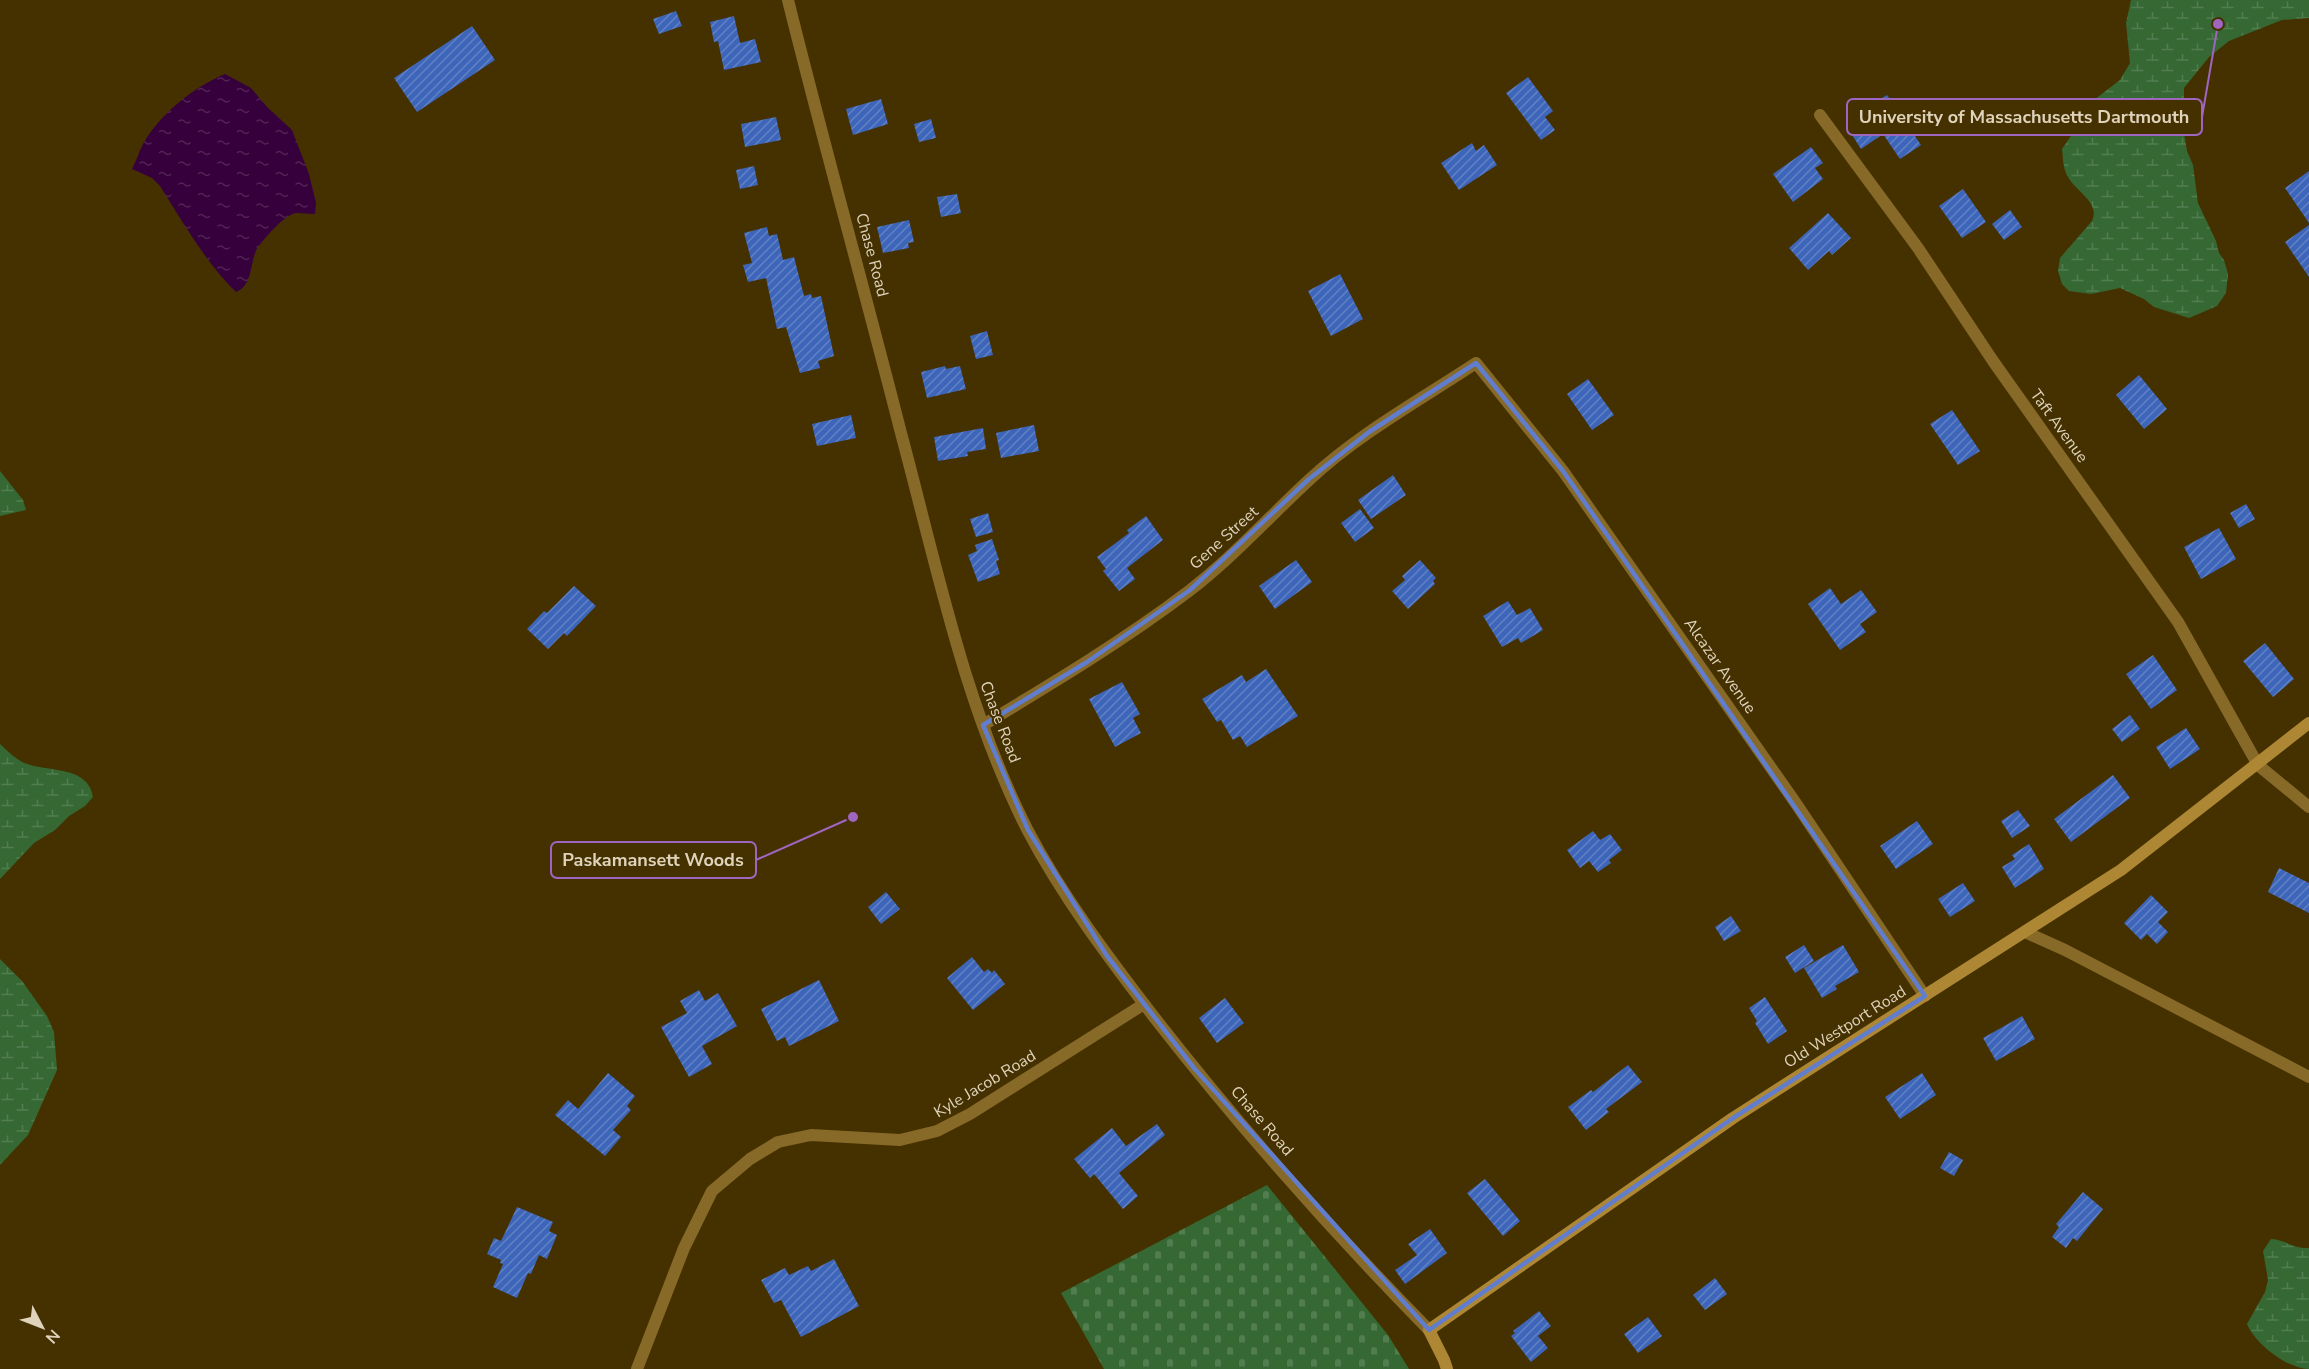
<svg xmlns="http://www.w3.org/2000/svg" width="2309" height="1369" viewBox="0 0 2309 1369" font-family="'Nunito Sans',sans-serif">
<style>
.wetland{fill:url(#wetland-marsh)}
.cemetery{fill:url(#cemetery-stones)}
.water{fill:url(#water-ripples)}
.building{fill:url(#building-hatch)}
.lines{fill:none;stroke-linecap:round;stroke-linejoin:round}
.minor{stroke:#876928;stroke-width:12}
.tertiary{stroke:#876928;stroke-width:12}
.secondary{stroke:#ae8735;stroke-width:12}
.marked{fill:none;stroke:#617dce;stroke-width:4.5;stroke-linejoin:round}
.labels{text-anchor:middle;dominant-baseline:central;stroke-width:4.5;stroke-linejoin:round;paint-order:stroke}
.street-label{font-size:16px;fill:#dfd3bc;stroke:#453100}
.leader{fill:none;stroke:#9e66be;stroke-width:2}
.callout-dot{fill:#9e66be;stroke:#453100;stroke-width:2}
.callout{fill:#453100;stroke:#9e66be;stroke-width:2}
.callout-label{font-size:18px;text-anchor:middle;font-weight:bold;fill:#dfd3bc}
</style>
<defs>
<pattern id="wetland-marsh" width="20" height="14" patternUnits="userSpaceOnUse" patternTransform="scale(1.5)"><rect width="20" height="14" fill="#356833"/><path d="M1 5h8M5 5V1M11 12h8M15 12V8" fill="none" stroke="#527d4f"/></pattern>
<pattern id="cemetery-stones" width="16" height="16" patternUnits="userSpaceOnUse" patternTransform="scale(1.5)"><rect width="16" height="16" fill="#356833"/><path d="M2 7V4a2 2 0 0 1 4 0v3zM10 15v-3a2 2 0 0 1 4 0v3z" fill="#527d4f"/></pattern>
<pattern id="water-ripples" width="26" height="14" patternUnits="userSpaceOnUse" patternTransform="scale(1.5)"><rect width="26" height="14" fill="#35003b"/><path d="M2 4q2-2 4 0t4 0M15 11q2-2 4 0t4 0" fill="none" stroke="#522455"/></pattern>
<pattern id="building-hatch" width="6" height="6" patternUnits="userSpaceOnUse" patternTransform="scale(1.5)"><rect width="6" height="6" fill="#3d65ba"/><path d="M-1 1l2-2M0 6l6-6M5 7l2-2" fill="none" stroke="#6281c4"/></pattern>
</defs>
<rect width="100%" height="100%" fill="#453100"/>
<path class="wetland" d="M 2131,0 L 2309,0 L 2309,18 L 2282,20 L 2229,41 L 2209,57 L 2184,88 L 2184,133 L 2187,151 L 2193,165 L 2198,203 L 2216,241 L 2219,253 L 2224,260 L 2228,274 L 2226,293 L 2217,306 L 2189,318 L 2154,307 L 2144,299 L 2120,288 L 2091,294 L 2069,291 L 2062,284 L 2058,271 L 2060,258 L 2092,221 C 2101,201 2073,191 2066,173 C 2063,166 2063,156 2062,149 L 2075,130 L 2090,119 L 2094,100 L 2120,80 L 2130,63 L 2126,23 Z
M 0,471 L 23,500 L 26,510 L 0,516 Z
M 0,744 C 6,750 15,758 22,762 C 45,773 88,764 93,797 L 85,806 L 69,816 L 55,830 L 34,843 L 0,879 Z
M 0,959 L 22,981 L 47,1016 L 54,1032 L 57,1070 L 28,1135 L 0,1165 Z
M 2271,1239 C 2287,1240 2292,1249 2309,1248 L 2309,1369 C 2288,1369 2255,1344 2247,1324 L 2265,1292 L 2268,1280 L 2263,1251 Z"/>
<path class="cemetery" d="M 1267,1185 L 1388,1335 L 1409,1369 L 1104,1369 L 1061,1293 Z"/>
<path class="water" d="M 225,74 L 251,88 L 267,107 L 292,130 L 309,174 L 316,203 L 315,214 C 309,214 302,213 296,213 C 285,214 265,238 258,247 C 249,261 254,285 236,292 C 205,262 183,222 160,186 L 152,178 L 132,169 C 137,160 140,148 146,139 C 164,111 194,87 225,74 Z"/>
<path class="building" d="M 676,11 L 682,26 L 659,34 L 653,19 Z
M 734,16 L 740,43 L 755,39 L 761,62 L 724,70 L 718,41 L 714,42 L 710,22 Z
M 472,26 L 495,60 L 417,112 L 394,78 Z
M 1528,77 L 1553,111 L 1545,117 L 1555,130 L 1541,140 L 1506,93 Z
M 1887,95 L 1921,145 L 1900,159 L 1883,134 L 1861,149 L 1849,130 L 1856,126 L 1851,118 Z
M 881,99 L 888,124 L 853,135 L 846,109 Z
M 776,117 L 781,140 L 745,147 L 741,124 Z
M 931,119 L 936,138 L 919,142 L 914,124 Z
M 1472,143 L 1476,151 L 1484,145 L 1497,165 L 1459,190 L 1441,163 Z
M 1811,147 L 1823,163 L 1815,168 L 1823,179 L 1793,202 L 1773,174 Z
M 754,166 L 758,185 L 740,189 L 736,170 Z
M 2309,171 L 2309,223 L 2285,188 Z
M 1963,189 L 1986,222 L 1962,238 L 1939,206 Z
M 957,194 L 961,213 L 941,217 L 937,197 Z
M 2010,210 L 2022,227 L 2004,240 L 1992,224 Z
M 1828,213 L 1851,238 L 1832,255 L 1829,251 L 1808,270 L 1789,248 Z
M 909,220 L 914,242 L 908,243 L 909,248 L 883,253 L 877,227 Z
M 2309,225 L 2309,277 L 2285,242 Z
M 767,227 L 769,236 L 777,234 L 783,260 L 794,257 L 804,296 L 811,294 L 812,298 L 821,296 L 834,356 L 818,361 L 820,368 L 800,373 L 786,327 L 777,329 L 766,278 L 748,282 L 743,265 L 752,263 L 744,233 Z
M 1340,274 L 1363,319 L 1331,336 L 1308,291 Z
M 987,331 L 993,355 L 976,359 L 970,336 Z
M 945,366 L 946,369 L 960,366 L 966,389 L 927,398 L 921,372 Z
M 2139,375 L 2167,409 L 2144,429 L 2116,395 Z
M 1588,379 L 1614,415 L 1592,430 L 1567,394 Z
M 1952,410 L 1980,451 L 1958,465 L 1930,424 Z
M 851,415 L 856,438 L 817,446 L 812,424 Z
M 1034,425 L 1039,451 L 1001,458 L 996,433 Z
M 983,428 L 986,449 L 967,452 L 968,456 L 938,461 L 934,437 Z
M 1393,475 L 1406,495 L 1371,519 L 1358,500 Z
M 2246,504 L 2255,519 L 2239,528 L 2230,513 Z
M 1360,509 L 1374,528 L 1355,542 L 1341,523 Z
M 988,513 L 993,532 L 976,537 L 970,519 Z
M 1146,516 L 1163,540 L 1127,568 L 1135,579 L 1119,591 L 1103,571 L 1106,569 L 1097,557 L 1129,533 L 1127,530 Z
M 2219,528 L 2236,559 L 2201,579 L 2184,547 Z
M 992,539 L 999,560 L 996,561 L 1000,574 L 978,582 L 968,555 L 977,551 L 975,545 Z
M 1296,560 L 1312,582 L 1275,609 L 1259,586 Z
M 1420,560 L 1436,578 L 1433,581 L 1435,584 L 1408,609 L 1392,591 L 1405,580 L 1402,576 Z
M 574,586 L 596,606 L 567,636 L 564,633 L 548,649 L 527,629 L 544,611 L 547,613 Z
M 1830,588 L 1841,604 L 1861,590 L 1877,612 L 1860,624 L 1866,632 L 1840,650 L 1808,604 Z
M 1508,601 L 1517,615 L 1530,608 L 1543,630 L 1521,643 L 1518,638 L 1502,647 L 1483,616 Z
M 2265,643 L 2294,679 L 2273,697 L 2243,661 Z
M 2153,655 L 2177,690 L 2151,709 L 2126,674 Z
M 1266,669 L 1298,716 L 1247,747 L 1240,736 L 1233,740 L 1221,720 L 1217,722 L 1202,699 L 1242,675 L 1246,682 Z
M 1122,682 L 1140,714 L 1133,718 L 1141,733 L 1115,747 L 1089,699 Z
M 2130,715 L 2140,729 L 2122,742 L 2112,729 Z
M 2186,728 L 2200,749 L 2170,769 L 2156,747 Z
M 2113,775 L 2130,798 L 2071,842 L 2054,819 Z
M 2018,810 L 2030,826 L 2012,838 L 2001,821 Z
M 1917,821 L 1933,844 L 1896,869 L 1880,846 Z
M 1593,831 L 1600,840 L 1610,834 L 1622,850 L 1609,860 L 1611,863 L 1598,872 L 1589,861 L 1580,868 L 1567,850 Z
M 2029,844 L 2044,869 L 2015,888 L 2002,867 L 2015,859 L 2012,855 Z
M 2279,868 L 2309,883 L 2309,913 L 2268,892 Z
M 1963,883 L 1975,901 L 1950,917 L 1938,899 Z
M 886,892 L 900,909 L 881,924 L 868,907 Z
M 2151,895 L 2168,912 L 2158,922 L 2168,932 L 2157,944 L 2147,934 L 2141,940 L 2124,923 Z
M 1731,916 L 1741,931 L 1724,941 L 1715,927 Z
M 1804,945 L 1814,961 L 1795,973 L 1785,957 Z
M 1843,945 L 1859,972 L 1835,986 L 1837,989 L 1822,998 L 1804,968 Z
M 972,957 L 984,972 L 988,969 L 992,973 L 994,970 L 1005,984 L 973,1010 L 947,978 Z
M 819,980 L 839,1021 L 789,1046 L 785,1037 L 777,1041 L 761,1009 Z
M 699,990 L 705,1001 L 718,993 L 737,1026 L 702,1046 L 712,1064 L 689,1077 L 661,1027 L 687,1013 L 680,1001 Z
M 1765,997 L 1787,1031 L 1768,1044 L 1755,1023 L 1757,1021 L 1749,1008 Z
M 1225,998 L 1244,1023 L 1217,1043 L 1199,1018 Z
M 2022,1016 L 2035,1039 L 1996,1061 L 1983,1038 Z
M 1628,1065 L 1642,1082 L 1606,1109 L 1609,1112 L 1586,1130 L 1568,1107 L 1591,1090 L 1593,1092 Z
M 608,1073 L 635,1096 L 627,1106 L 631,1110 L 613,1130 L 621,1137 L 605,1156 L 555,1115 L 568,1100 L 578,1109 Z
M 1922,1073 L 1936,1095 L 1900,1119 L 1885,1097 Z
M 1157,1124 L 1165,1135 L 1119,1173 L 1138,1196 L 1123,1209 L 1094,1174 L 1090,1178 L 1074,1159 L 1112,1128 L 1126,1146 Z
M 1949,1152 L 1963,1160 L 1954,1176 L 1940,1168 Z
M 1485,1179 L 1520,1221 L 1503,1236 L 1467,1193 Z
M 2083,1192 L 2103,1209 L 2077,1241 L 2073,1238 L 2066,1248 L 2052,1237 L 2059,1227 L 2056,1224 Z
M 517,1207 L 553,1222 L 549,1231 L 557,1235 L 547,1259 L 539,1255 L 531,1274 L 528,1273 L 517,1298 L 493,1287 L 503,1264 L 500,1263 L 501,1260 L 487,1254 L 494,1238 L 501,1241 Z
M 1430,1229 L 1447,1253 L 1405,1284 L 1395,1270 L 1417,1255 L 1408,1244 Z
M 834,1259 L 859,1306 L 801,1337 L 781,1300 L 774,1303 L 761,1280 L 785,1268 L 789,1275 L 808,1266 L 811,1271 Z
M 1715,1278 L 1727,1294 L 1705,1310 L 1693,1295 Z
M 1539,1311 L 1551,1326 L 1538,1336 L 1548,1348 L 1531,1362 L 1511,1336 L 1515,1333 L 1513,1331 Z
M 1648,1317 L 1662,1336 L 1638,1353 L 1624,1334 Z"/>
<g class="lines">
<path class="minor" d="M 1820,115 L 1918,248 L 1993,361 L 2178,622 L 2258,765 L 2309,807
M 983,725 C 1053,683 1123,641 1189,591 C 1232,558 1269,517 1309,480 C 1358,434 1420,400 1476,363 L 1563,471 L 1795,802 L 1925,996
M 2025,932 L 2065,950 L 2309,1077
M 637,1369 L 684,1248 L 712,1191 L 750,1159 L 778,1142 L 811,1135 L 900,1140 L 937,1131 L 970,1114 L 1144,1004"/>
<path class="tertiary" d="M 788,0 C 824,145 864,288 901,433 C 937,567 964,704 1027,829 C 1062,896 1108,957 1154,1017 C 1239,1126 1332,1231 1429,1330"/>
<path class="secondary" d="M 1447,1369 L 1444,1360 L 1429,1330 L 1733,1118 L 2121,870 L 2309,723"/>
</g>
<path class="marked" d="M 1476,363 L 1563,471 L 1925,996 L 1733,1118 L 1429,1330 L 1194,1068 L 1107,956 L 1028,830 L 983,725 L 1087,662 L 1190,590 L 1309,479 L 1369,432 Z"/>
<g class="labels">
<g class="street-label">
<text transform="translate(872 255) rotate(75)">Chase Road</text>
<text transform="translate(2059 426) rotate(54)">Taft Avenue</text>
<text transform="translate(1224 538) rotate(-42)">Gene Street</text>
<text transform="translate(1720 666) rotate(55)">Alcazar Avenue</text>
<text transform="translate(1000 722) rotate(69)">Chase Road</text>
<text transform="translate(1845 1027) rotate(-32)">Old Westport Road</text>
<text transform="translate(985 1084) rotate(-31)">Kyle Jacob Road</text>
<text transform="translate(1262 1121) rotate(49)">Chase Road</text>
</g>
</g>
<path class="leader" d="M2218 24L2202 117M853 817L756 860"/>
<g class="callout-dot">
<circle cx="2218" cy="24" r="6"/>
<circle cx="853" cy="817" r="6"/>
</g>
<g class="callout">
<rect x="1847" y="99" width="355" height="36" rx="6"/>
<rect x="551" y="842" width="205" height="36" rx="6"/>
</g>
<g class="callout-label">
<text x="2024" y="123">University of Massachusetts Dartmouth</text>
<text x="653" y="866">Paskamansett Woods</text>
</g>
<g transform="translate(42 1327) rotate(132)" stroke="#453100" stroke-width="4.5" paint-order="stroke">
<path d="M0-4.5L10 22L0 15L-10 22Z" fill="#dfd3bc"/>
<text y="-9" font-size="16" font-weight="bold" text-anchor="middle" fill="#dfd3bc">N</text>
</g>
</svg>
